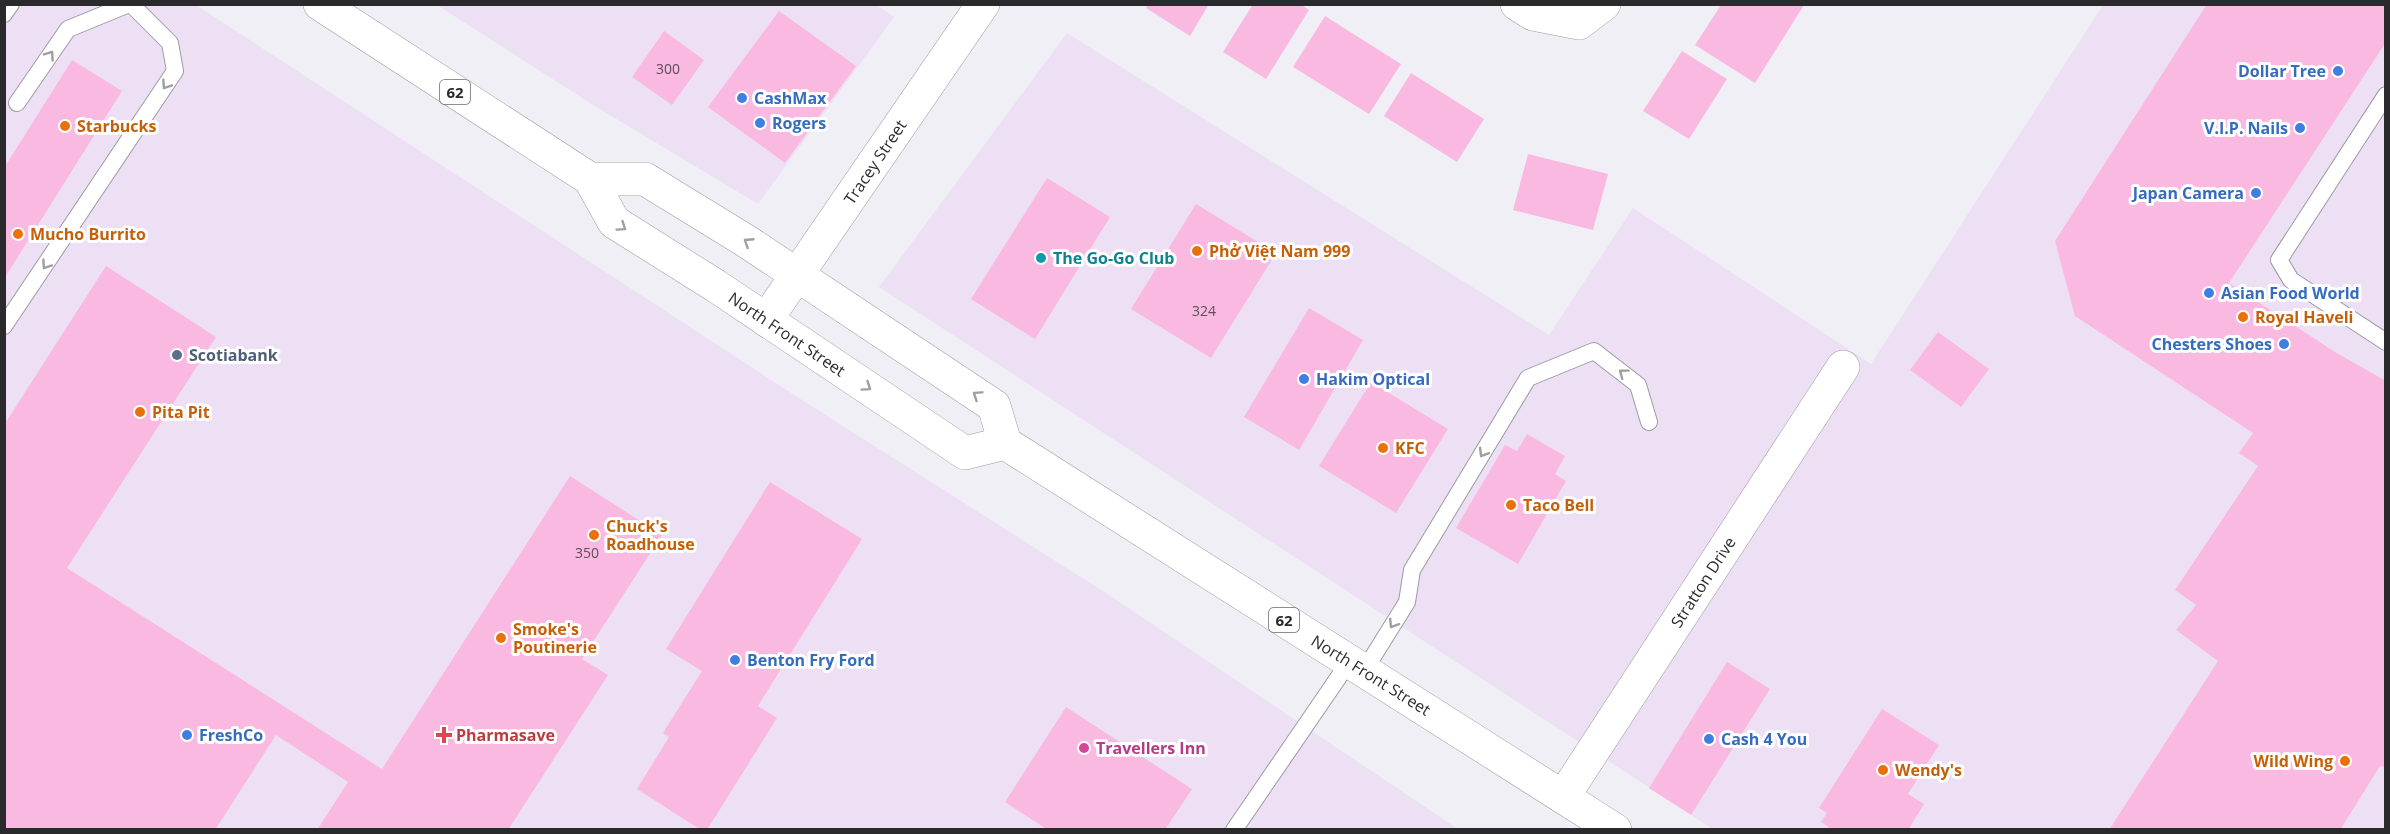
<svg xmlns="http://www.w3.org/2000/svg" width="2390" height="834" viewBox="0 0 2390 834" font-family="'Open Sans',sans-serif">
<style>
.commercial{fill:#ede0f4}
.building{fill:#fab9e1}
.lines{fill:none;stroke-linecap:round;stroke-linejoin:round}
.lane-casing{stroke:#9c9ba1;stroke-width:18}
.street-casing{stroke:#9c9ba1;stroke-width:34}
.secondary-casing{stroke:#9c9ba1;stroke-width:34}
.primary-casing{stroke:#9c9ba1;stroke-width:34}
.lane{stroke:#fff;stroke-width:16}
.street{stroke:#fff;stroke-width:33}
.secondary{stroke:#fff;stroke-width:33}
.primary{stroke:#fff;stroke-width:33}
.oneway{stroke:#9f9fa0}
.shop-dot{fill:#3f7fe0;stroke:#fff;stroke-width:2}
.food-dot{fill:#e8710a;stroke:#fff;stroke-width:2}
.culture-dot{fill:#0f9aa8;stroke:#fff;stroke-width:2}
.service-dot{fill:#5c6f8a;stroke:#fff;stroke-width:2}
.health-dot{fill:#e0444e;stroke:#fff;stroke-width:2}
.hotel-dot{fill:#d1479c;stroke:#fff;stroke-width:2}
.labels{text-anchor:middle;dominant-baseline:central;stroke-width:6;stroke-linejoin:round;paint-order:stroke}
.number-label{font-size:14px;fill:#5e4e59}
.shield{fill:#fff;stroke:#6a6a6b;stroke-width:1.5}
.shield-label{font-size:15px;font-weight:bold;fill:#2a2a2c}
.shop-label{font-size:16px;font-weight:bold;fill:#366cbe;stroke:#fff;text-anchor:start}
.food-label{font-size:16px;font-weight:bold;fill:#c56008;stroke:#fff;text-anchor:start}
.street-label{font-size:16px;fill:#2a2a2c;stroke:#fff}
.culture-label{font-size:16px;font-weight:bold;fill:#0d838f;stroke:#fff;text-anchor:start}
.service-label{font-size:16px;font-weight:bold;fill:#4e5e75;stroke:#fff;text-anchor:start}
.health-label{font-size:16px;font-weight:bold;fill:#be3a42;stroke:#fff;text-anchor:start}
.hotel-label{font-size:16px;font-weight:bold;fill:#b23c85;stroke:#fff;text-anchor:start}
</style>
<rect width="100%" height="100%" fill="#efeff5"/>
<path class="commercial" d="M 5,4 L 196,5 L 805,402 L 1106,593 L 1458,829 L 5,830 Z
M 875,4 L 894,17 L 758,204 L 593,105 L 437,5 Z
M 2103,5 L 2385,5 L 2385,829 L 1713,829 L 879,287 L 1067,33 L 1549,335 L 1633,208 L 1871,364 Z"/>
<path class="building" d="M 1148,4 L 1209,4 L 1190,36 L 1146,8 Z
M 1253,4 L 1300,4 L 1309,10 L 1266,79 L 1223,52 Z
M 2207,4 L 2386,4 L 2386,42 L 2229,283 L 2335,352 L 2386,381 L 2386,767 L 2380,766 L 2340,830 L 2109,830 L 2218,661 L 2176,630 L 2196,605 L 2175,590 L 2258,466 L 2239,453 L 2253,433 L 2075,316 L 2055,241 Z
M 1721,5 L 1804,5 L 1755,83 L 1695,45 Z
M 779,11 L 856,66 L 785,163 L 708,107 Z
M 1325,16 L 1401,64 L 1369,114 L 1293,67 Z
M 664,31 L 704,60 L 672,105 L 632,77 Z
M 1682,51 L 1727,79 L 1689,139 L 1643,111 Z
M 72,60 L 122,91 L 4,279 L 4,168 Z
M 1411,73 L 1484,119 L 1457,162 L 1384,116 Z
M 1528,154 L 1608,174 L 1593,230 L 1513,210 Z
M 1047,178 L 1110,217 L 1035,339 L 971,299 Z
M 1196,204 L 1276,253 L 1211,358 L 1131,309 Z
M 106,266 L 216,337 L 67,568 L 382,769 L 570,476 L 662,535 L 582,659 L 608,675 L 508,830 L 317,830 L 348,782 L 276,735 L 215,830 L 4,830 L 4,425 Z
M 1309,308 L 1363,340 L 1299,450 L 1244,417 Z
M 1938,332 L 1989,369 L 1961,407 L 1910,370 Z
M 1371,382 L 1448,429 L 1396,513 L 1319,466 Z
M 1527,434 L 1565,456 L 1555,474 L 1566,481 L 1518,564 L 1456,528 L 1505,445 L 1517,451 Z
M 770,482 L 862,539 L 758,706 L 777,718 L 707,830 L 701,830 L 637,789 L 669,737 L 663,733 L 702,671 L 666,649 Z
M 1727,662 L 1770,689 L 1691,815 L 1649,788 Z
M 1066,707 L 1192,789 L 1165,830 L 1048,830 L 1005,802 Z
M 1882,709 L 1939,745 L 1908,794 L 1924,804 L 1908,830 L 1833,830 L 1821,822 L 1827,813 L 1819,808 Z"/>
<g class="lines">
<g class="lane-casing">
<path id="lane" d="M 4,14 L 11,4
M 2386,95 L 2279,260 L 2291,280 L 2386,342
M 17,103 L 68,29 L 129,4
M 4,326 L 175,71 L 170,43 L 131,4
M 1364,671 L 1407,602 L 1412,570 L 1528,378 L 1594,351 L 1638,385 L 1649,422
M 1234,830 L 1349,662"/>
</g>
<g class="street-casing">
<path id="street" d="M 1517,4 L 1533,14 L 1579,23 L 1604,4
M 1563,797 L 1843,367"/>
</g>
<g class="secondary-casing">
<path id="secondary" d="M 766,320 L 983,4"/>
</g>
<g class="primary-casing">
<path id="primary" d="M 320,4 L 590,179 L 614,222 L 716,286 L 965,453 L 1005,443
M 590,179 L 645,179 L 746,241 L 994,406 L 1005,443 L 1615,830"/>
</g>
<use href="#lane" class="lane"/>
<use href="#street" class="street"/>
<use href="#secondary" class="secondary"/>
<use href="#primary" class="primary"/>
</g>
<defs><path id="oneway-chevron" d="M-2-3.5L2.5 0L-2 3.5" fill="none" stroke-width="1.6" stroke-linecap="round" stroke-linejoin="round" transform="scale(1.5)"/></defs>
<g class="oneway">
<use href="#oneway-chevron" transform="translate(50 55) rotate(-55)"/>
<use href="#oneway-chevron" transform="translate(166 85) rotate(124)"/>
<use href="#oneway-chevron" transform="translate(622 227) rotate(34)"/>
<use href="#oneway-chevron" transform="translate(748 242) rotate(-147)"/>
<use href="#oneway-chevron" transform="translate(46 265) rotate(124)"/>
<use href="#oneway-chevron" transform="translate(1623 373) rotate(-143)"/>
<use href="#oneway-chevron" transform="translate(867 387) rotate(34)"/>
<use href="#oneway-chevron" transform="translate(977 395) rotate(-146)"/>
<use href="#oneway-chevron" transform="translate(1483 453) rotate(121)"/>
<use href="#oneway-chevron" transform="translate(1393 624) rotate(122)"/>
</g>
<g class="shop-dot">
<circle cx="2338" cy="71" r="6"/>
<circle cx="742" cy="98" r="6"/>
<circle cx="760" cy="123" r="6"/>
<circle cx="2300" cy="128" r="6"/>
<circle cx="2256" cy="193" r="6"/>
<circle cx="2209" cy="293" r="6"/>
<circle cx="2284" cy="344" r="6"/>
<circle cx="1304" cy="379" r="6"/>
<circle cx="735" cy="660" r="6"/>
<circle cx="187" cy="735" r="6"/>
<circle cx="1709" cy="739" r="6"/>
</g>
<g class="food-dot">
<circle cx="65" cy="126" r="6"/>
<circle cx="18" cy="234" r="6"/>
<circle cx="1197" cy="251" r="6"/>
<circle cx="2243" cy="317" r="6"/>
<circle cx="140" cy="412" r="6"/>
<circle cx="1383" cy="448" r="6"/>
<circle cx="1511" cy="505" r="6"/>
<circle cx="594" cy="535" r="6"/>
<circle cx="501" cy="638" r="6"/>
<circle cx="2345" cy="761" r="6"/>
<circle cx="1883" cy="770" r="6"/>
</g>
<circle class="culture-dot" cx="1041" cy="258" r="6"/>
<circle class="service-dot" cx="177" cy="355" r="6"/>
<path class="health-dot" d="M441 726h6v6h6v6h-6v6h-6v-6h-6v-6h6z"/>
<circle class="hotel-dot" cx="1084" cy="748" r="6"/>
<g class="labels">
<g class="number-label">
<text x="668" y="68">300</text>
<text x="1204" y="310">324</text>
<text x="587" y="552">350</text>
</g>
<g class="shield">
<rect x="440" y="80" width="30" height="24" rx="4.5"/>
<rect x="1269" y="608" width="30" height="24" rx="4.5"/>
</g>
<g class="shield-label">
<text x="455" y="92">62</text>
<text x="1284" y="620">62</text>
</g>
<g class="shop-label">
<text x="2326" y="71" text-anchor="end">Dollar Tree</text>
<text x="754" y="98">CashMax</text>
<text x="772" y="123">Rogers</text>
<text x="2288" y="128" text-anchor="end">V.I.P. Nails</text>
<text x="2244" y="193" text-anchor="end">Japan Camera</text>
<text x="2221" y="293">Asian Food World</text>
<text x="2272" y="344" text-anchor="end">Chesters Shoes</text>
<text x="1316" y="379">Hakim Optical</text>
<text x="747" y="660">Benton Fry Ford</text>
<text x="199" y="735">FreshCo</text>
<text x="1721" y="739">Cash 4 You</text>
</g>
<g class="food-label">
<text x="77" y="126">Starbucks</text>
<text x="30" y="234">Mucho Burrito</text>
<text x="1209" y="251">Phở Việt Nam 999</text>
<text x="2255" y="317">Royal Haveli</text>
<text x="152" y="412">Pita Pit</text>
<text x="1395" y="448">KFC</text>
<text x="1523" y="505">Taco Bell</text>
<text x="606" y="526">Chuck's<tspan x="606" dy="18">Roadhouse</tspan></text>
<text x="513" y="629">Smoke's<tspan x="513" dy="18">Poutinerie</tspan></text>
<text x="2333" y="761" text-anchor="end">Wild Wing</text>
<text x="1895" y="770">Wendy's</text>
</g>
<g class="street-label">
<text transform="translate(875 162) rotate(-56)">Tracey Street</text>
<text transform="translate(787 334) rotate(34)">North Front Street</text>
<text transform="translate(1703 582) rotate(-57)">Stratton Drive</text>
<text transform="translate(1371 675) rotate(32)">North Front Street</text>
</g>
<g class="culture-label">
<text x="1053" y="258">The Go-Go Club</text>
</g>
<g class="service-label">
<text x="189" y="355">Scotiabank</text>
</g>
<g class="health-label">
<text x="456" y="735">Pharmasave</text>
</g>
<g class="hotel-label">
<text x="1096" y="748">Travellers Inn</text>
</g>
</g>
<rect width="2390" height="834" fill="none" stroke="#2a2a2c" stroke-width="12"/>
</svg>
